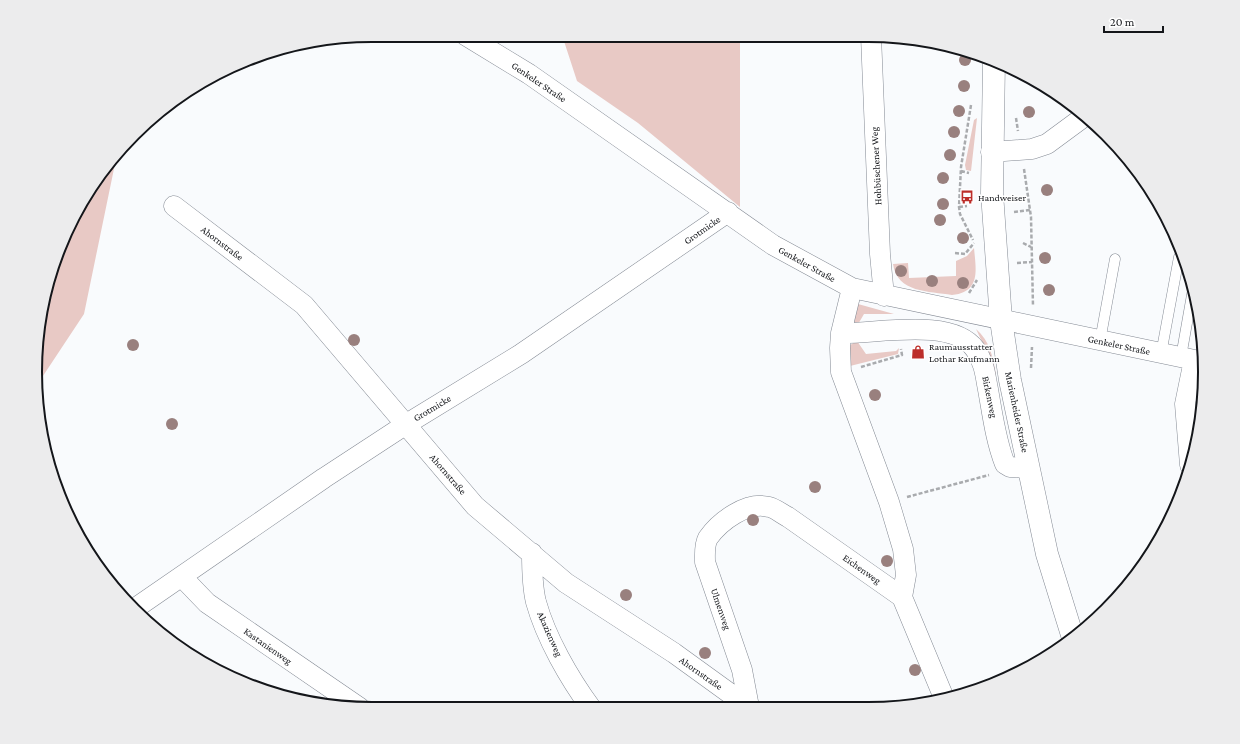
<svg xmlns="http://www.w3.org/2000/svg" width="1240" height="744" viewBox="0 0 1240 744" font-family="'Crimson Pro',serif">
<style>
.green{fill:#e8c9c5}
.lines{fill:none;stroke-linecap:round;stroke-linejoin:round}
.service-casing{stroke:#848a94;stroke-width:11}
.minor-casing{stroke:#848a94;stroke-width:21}
.primary-casing{stroke:#848a94;stroke-width:23}
.path{stroke:#a9abae;stroke-width:2.5;stroke-dasharray:4 2;stroke-linecap:butt}
.service{stroke:#fff;stroke-width:10}
.minor{stroke:#fff;stroke-width:20}
.primary{stroke:#fff;stroke-width:22}
.tree{fill:#99807e}
.labels{text-anchor:middle;dominant-baseline:central;stroke-width:3;stroke-linejoin:round;paint-order:stroke}
.street-label{font-size:10px;fill:#14161a;stroke:#fff}
.poi-label{font-size:10px;fill:#14161a;stroke:#fff;text-anchor:start}
.rim{fill:none;stroke:#14161a;stroke-width:2}
</style>
<rect width="100%" height="100%" fill="#f9fbfd"/>
<path class="green" d="M 562,35 L 740,36 L 740,207 L 638,123 L 577,81 Z
M 977,118 L 971,171 L 966,170 L 965,165 L 974,120 Z
M 116,159 L 84,314 L 37,385 L 35,372 L 53,264 L 92,185 Z
M 974,248 C 976,270 981,292 952,295 C 929,291 897,293 893,264 L 908,263 L 909,278 L 956,276 L 956,261 L 967,256 Z
M 858,304 L 894,314 L 864,314 L 857,326 L 854,325 L 850,313 Z
M 976,329 C 990,341 993,357 996,375 L 993,375 L 985,348 Z
M 857,341 L 866,354 L 896,351 L 899,348 L 898,354 L 846,367 L 845,348 Z"/>
<g class="lines">
<g class="service-casing">
<path id="service" d="M 1100,341 L 1115,259
M 1161,354 L 1179,257
M 1181,357 L 1193,289"/>
</g>
<g class="minor-casing">
<path id="minor" d="M 465,35 L 529,74 L 773,245 L 852,288 L 1204,362
M 871,36 L 880,254 L 884,296
M 991,152 L 1032,149 L 1047,144 L 1085,116
M 174,206 L 304,305 L 475,506 L 566,583 L 674,653 L 750,708
M 852,288 L 841,333 L 840,348 L 841,372 L 889,502 L 903,549 L 906,575 L 902,597
M 841,333 C 876,334 952,317 975,349 C 983,360 985,372 987,384 C 992,410 995,439 1005,464 L 1010,467 L 1029,468
M 1190,465 L 1185,404 L 1194,360
M 532,553 C 532,569 532,586 536,602 C 546,638 569,678 591,708
M 182,577 L 207,603 L 360,708
M 137,607 L 324,478 L 405,425 L 521,354 L 728,212
M 749,707 L 742,670 L 705,562 C 705,555 704,545 708,538 C 720,521 747,501 769,507 C 775,508 782,514 788,517 L 902,597 L 944,698"/>
</g>
<g class="primary-casing">
<path id="primary" d="M 994,61 L 992,193 L 1001,320 L 1010,380 L 1047,554 L 1073,638"/>
</g>
<path class="path" d="M 971,105 L 961,167 L 959,207 L 960,214 L 973,240
M 1016,118 L 1018,131
M 1024,169 L 1031,217 L 1033,306
M 961,171 L 969,173
M 959,207 L 967,206
M 1014,212 L 1030,210
M 1023,243 L 1031,247
M 955,253 L 965,254 L 974,243
M 1017,263 L 1032,262
M 969,293 L 977,280
M 861,367 L 902,355 L 901,349
M 1031,368 L 1032,347
M 907,497 L 989,475"/>
<use href="#service" class="service"/>
<use href="#minor" class="minor"/>
<use href="#primary" class="primary"/>
</g>
<g class="tree">
<circle cx="965" cy="60" r="6"/>
<circle cx="964" cy="86" r="6"/>
<circle cx="959" cy="111" r="6"/>
<circle cx="1029" cy="112" r="6"/>
<circle cx="954" cy="132" r="6"/>
<circle cx="950" cy="155" r="6"/>
<circle cx="943" cy="178" r="6"/>
<circle cx="1047" cy="190" r="6"/>
<circle cx="943" cy="204" r="6"/>
<circle cx="940" cy="220" r="6"/>
<circle cx="963" cy="238" r="6"/>
<circle cx="1045" cy="258" r="6"/>
<circle cx="901" cy="271" r="6"/>
<circle cx="932" cy="281" r="6"/>
<circle cx="963" cy="283" r="6"/>
<circle cx="1049" cy="290" r="6"/>
<circle cx="354" cy="340" r="6"/>
<circle cx="133" cy="345" r="6"/>
<circle cx="875" cy="395" r="6"/>
<circle cx="172" cy="424" r="6"/>
<circle cx="815" cy="487" r="6"/>
<circle cx="753" cy="520" r="6"/>
<circle cx="887" cy="561" r="6"/>
<circle cx="626" cy="595" r="6"/>
<circle cx="705" cy="653" r="6"/>
<circle cx="915" cy="670" r="6"/>
</g>
<defs>
<g id="bus-bare" transform="scale(1.08)"><path d="M-5-6H5V4H4V6H2V4H-2V6H-4V4H-5ZM-3.5-4V0h7V-4ZM-3.5 1.2v1.5H-2V1.2ZM2 1.2v1.5H3.5V1.2Z" fill="#bc2e2a" stroke="#fff" stroke-width="2.5" paint-order="stroke"/></g>
<g id="shop-bare" transform="scale(1.08)"><path d="M-5-2.5h2.3a2.7 3.5 0 0 1 5.4 0H5L5.5 6h-11ZM-1.5-2.5h3a1.5 2.3 0 0 0-3 0Z" fill="#bc2e2a" stroke="#fff" stroke-width="2.5" paint-order="stroke"/></g>
</defs>
<g fill-rule="evenodd">
<use href="#bus-bare" x="967" y="197"/>
<use href="#shop-bare" x="918" y="352"/>
</g>
<g class="labels">
<g class="street-label">
<text transform="translate(539 82) rotate(34)">Genkeler Straße</text>
<text transform="translate(876 166) rotate(-93)">Hohbüschener Weg</text>
<text transform="translate(702 230) rotate(-35)">Grotmicke</text>
<text transform="translate(222 243) rotate(37)">Ahornstraße</text>
<text transform="translate(807 264) rotate(29)">Genkeler Straße</text>
<text transform="translate(1119 345) rotate(12)">Genkeler Straße</text>
<text transform="translate(990 397) rotate(78)">Birkenweg</text>
<text transform="translate(432 408) rotate(-31)">Grotmicke</text>
<text transform="translate(1017 412) rotate(78)">Marienheider Straße</text>
<text transform="translate(448 474) rotate(49)">Ahornstraße</text>
<text transform="translate(862 569) rotate(35)">Eichenweg</text>
<text transform="translate(721 609) rotate(71)">Ulmenweg</text>
<text transform="translate(550 634) rotate(66)">Akazienweg</text>
<text transform="translate(268 646) rotate(35)">Kastanienweg</text>
<text transform="translate(701 673) rotate(35)">Ahornstraße</text>
</g>
<g class="poi-label">
<text x="978" y="197">Handweiser</text>
<text x="929" y="346">Raumausstatter<tspan x="929" dy="12">Lothar Kaufmann</tspan></text>
</g>
</g>
<path d="M0 0H1240V744H0ZM372 42H868A330 330 0 0 1 1198 372V372A330 330 0 0 1 868 702H372A330 330 0 0 1 42 372V372A330 330 0 0 1 372 42Z" fill="#ececed" fill-rule="evenodd"/>
<path class="rim" d="M372 42H868A330 330 0 0 1 1198 372V372A330 330 0 0 1 868 702H372A330 330 0 0 1 42 372V372A330 330 0 0 1 372 42Z"/>
<path d="M1104 26v6h59v-6" fill="none" stroke="#14161a" stroke-width="2"/>
<text x="1110" y="26" font-size="12" fill="#14161a" stroke="#ffffff" stroke-width="3" paint-order="stroke">20 m</text>
</svg>
